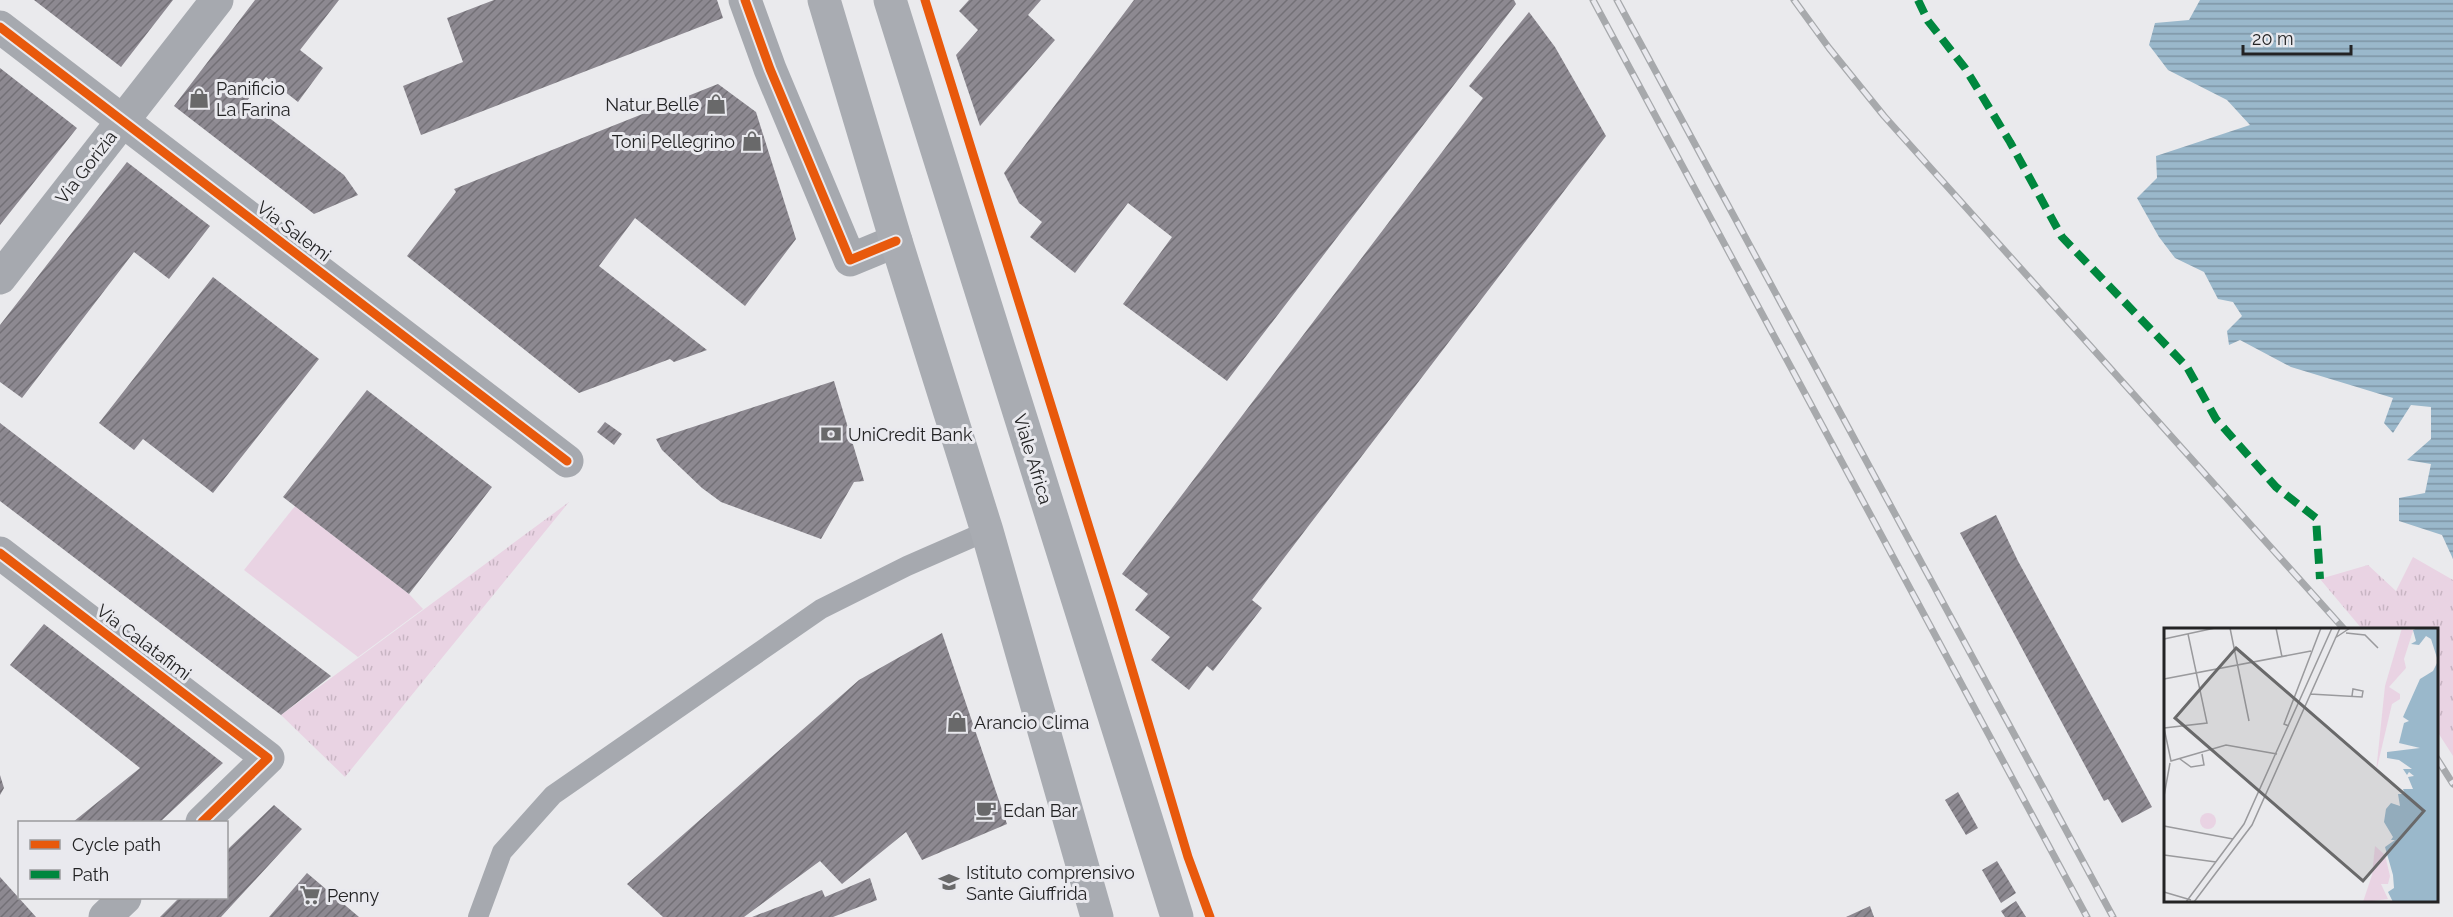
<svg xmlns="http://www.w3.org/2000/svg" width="2453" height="917" viewBox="0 0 2453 917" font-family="Raleway,sans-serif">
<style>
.grass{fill:url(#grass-tufts)}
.green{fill:#e9d3e3}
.water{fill:url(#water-rules)}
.building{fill:url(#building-hatch)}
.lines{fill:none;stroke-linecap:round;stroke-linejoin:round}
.lane{stroke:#a6a9af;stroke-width:20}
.street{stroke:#a6a9af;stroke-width:33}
.primary{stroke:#a9acb2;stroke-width:33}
.rail-casing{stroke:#a7a9ac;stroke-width:7}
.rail{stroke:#e9e9ee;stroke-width:4.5;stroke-dasharray:14;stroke-linecap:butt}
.quiet{stroke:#00873e;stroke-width:8;stroke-dasharray:15 8;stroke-linecap:butt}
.cycleway-casing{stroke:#e9e9ee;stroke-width:13}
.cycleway{stroke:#e8590c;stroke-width:9}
.labels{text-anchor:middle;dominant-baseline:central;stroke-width:6;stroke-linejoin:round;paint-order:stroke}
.poi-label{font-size:18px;fill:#232324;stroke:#e9e9ee;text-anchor:start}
.street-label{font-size:18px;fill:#232324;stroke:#e9e9ee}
.inset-road{fill:none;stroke:#9a9a9d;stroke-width:1.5}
.view{fill:#69696a;fill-opacity:0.15;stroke:#69696a;stroke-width:3}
.inset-edge{fill:none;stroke:#232324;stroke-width:3}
</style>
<defs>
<pattern id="grass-tufts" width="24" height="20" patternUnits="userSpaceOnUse" patternTransform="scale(1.5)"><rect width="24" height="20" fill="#e9d3e3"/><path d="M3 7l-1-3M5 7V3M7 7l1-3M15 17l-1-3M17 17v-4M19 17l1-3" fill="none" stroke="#c8b5c3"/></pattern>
<pattern id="water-rules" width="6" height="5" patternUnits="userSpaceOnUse" patternTransform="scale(1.5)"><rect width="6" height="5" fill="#9ab8cb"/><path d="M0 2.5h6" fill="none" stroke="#7d95a5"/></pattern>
<pattern id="building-hatch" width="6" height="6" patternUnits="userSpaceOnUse" patternTransform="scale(1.5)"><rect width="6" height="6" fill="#8d8991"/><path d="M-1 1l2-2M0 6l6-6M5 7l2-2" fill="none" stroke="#737076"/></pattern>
</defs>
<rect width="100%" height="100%" fill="#eaeaed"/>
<path class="grass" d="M 569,502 L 345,777 L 281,715 Z
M 2413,557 L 2453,580 L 2453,756 L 2437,731 L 2436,629 L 2362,629 L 2320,579 L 2368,565 L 2396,591 Z"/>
<path class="green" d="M 295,506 L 409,594 L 423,609 L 358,657 L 244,570 Z"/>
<path class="water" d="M 2200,0 L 2453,0 L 2453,559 L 2442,535 L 2399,521 L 2399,498 L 2425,493 L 2431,464 L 2407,460 L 2431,439 L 2431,407 L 2411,405 L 2393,433 L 2384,423 L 2393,398 L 2291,367 L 2240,340 L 2229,345 L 2227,331 L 2242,316 L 2233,302 L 2218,299 L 2204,272 L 2175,258 L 2159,237 L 2137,198 L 2157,178 L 2156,156 L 2250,125 L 2227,100 L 2168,70 L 2149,45 L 2155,23 L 2189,20 Z"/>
<path class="building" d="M 34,0 L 173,0 L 121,67 Z
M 255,0 L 339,0 L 300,50 L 323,68 L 298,102 L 266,77 L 247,101 L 344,175 L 358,195 L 314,214 L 174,106 Z
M 494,0 L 717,0 L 723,18 L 421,135 L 403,86 L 463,62 L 447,18 Z
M 969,0 L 1041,0 L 1028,15 L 1055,40 L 980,126 L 956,55 L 978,30 L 959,11 Z
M 1134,0 L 1514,0 L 1516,4 L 1227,381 L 1123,304 L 1172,237 L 1128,203 L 1075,273 L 1030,237 L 1042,222 L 1019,203 L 1004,173 Z
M 1529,12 L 1555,47 L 1606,136 L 1252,600 L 1262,608 L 1213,671 L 1207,666 L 1189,690 L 1151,660 L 1170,637 L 1135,610 L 1148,594 L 1122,574 L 1483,98 L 1469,86 Z
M 0,68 L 77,128 L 0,225 Z
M 718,84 L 756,112 L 796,239 L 745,306 L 635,218 L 599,266 L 707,350 L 674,362 L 670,359 L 579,393 L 407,256 L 456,192 L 454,189 Z
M 127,162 L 210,226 L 169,279 L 134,252 L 22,398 L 0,382 L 0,325 Z
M 213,277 L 319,359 L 213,493 L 143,439 L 134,450 L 99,423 Z
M 834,381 L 864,481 L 854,482 L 821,539 L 721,502 L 702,488 L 662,450 L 656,439 Z
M 367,390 L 492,487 L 409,594 L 283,497 Z
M 605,422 L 622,434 L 614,445 L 597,432 Z
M 0,423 L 331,676 L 281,715 L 0,501 Z
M 1996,515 L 2018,561 L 2152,807 L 2122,823 L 2108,799 L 2104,801 L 1960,533 Z
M 44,624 L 223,763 L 160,822 L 73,822 L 140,768 L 10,665 Z
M 942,633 L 1007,824 L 922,860 L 906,832 L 842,884 L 820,861 L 744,917 L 663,917 L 627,884 L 859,680 Z
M 0,775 L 4,788 L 0,795 Z
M 1958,792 L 1978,828 L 1966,835 L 1945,800 Z
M 274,805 L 302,829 L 221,917 L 160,917 L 179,898 L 226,898 L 226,851 Z
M 1997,861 L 2016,893 L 2001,903 L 1982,870 Z
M 307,873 L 359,917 L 269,917 Z
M 0,877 L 36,917 L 0,917 Z
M 870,878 L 877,900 L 833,917 L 752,917 L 822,890 L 825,897 Z
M 2016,901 L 2026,917 L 2005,917 L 2001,911 Z
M 1870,906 L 1874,917 L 1846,917 Z"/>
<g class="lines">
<path class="lane" d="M 478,917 L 502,852 L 553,795 L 821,609 L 907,566 L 987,531"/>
<path class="street" d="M 745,0 L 770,69 L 850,260 L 896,241
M 0,27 L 567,461
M 0,278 L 217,0
M 0,553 L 268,758 L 202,822
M 105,917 L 125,898"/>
<path class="primary" d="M 824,0 L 896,241 L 987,531 L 1097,917
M 890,0 L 1177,917"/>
<g class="rail-casing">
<path id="rail" d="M 1593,0 L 2087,917
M 1617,0 L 2113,917
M 1794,0 L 1829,48 L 1884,116 L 2344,629
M 2436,757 L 2453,784"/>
</g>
<use href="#rail" class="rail"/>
<path class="quiet" d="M 1918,0 L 1928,21 L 1965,68 L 2010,142 L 2062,237 L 2187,367 L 2216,419 L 2276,487 L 2316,518 L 2320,579"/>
<g class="cycleway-casing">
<path id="cycleway" d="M 745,0 L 770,69 L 850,260 L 896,241
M 925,0 L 1110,595 L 1188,857 L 1210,917
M 0,27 L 567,461
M 0,553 L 268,758 L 202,822"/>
</g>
<use href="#cycleway" class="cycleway"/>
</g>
<defs>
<g id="shop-bare" transform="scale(1.62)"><path d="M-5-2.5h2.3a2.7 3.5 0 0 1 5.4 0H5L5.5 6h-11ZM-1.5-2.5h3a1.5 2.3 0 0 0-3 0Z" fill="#69696a" stroke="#e9e9ee" stroke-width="2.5" paint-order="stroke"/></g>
<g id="bank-bare" transform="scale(1.62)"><path d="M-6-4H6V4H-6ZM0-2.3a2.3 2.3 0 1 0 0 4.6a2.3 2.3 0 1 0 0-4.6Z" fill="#69696a" stroke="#e9e9ee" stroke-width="2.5" paint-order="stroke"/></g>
<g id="cafe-bare" transform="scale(1.62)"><path d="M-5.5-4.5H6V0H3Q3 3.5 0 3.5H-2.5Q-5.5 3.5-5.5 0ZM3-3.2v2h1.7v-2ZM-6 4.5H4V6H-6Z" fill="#69696a" stroke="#e9e9ee" stroke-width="2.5" paint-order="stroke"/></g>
<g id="school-bare" transform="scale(1.62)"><path d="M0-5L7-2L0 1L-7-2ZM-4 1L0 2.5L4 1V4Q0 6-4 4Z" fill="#69696a" stroke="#e9e9ee" stroke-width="2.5" paint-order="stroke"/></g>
<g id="supermarket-bare" transform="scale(1.62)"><path d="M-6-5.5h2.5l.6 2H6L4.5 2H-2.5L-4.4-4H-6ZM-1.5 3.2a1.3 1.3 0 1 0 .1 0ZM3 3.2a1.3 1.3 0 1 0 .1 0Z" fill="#69696a" stroke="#e9e9ee" stroke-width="2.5" paint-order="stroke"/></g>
</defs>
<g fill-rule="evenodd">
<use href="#shop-bare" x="199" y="98"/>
<use href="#shop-bare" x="716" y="104"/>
<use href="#shop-bare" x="752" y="141"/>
<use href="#bank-bare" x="831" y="434"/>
<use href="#shop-bare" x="957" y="722"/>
<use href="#cafe-bare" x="986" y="810"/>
<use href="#school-bare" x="949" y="882"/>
<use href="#supermarket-bare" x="310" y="895"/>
</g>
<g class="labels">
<g class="poi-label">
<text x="216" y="88">Panificio<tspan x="216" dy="21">La Farina</tspan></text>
<text x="699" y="104" text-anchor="end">Natur Belle</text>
<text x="735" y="141" text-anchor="end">Toni Pellegrino</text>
<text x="848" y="434">UniCredit Bank</text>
<text x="974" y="722">Arancio Clima</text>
<text x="1003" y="810">Edan Bar</text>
<text x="966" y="872">Istituto comprensivo<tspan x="966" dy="21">Sante Giuffrida</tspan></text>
<text x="327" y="895">Penny</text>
</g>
<g class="street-label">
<text transform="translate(86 167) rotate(-52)">Via Gorizia</text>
<text transform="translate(294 231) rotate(37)">Via Salemi</text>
<text transform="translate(1033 459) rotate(73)">Viale Africa</text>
<text transform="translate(144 642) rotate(37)">Via Calatafimi</text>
</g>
</g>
<g transform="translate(2164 628)">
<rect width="274" height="274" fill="#eaeaed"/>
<path d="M 238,0 L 254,3 L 249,3 L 240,31 L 242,40 L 225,59 L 236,66 L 236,71 L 228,76 L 212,144 L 221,58 ZM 211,218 L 221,227 L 226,248 L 224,256 L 217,256 L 224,271 L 199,274 L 208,247 Z" fill="#e9d3e3"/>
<path d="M36 193a8 8 0 1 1 16 0a8 8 0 1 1-16 0Z" fill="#e9d3e3"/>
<path d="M 254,0 L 274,0 L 274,274 L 229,274 L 224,264 L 230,260 L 229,247 L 221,219 L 231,212 L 227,212 L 229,209 L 220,194 L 222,181 L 227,175 L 236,178 L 234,166 L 241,166 L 239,161 L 249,161 L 244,149 L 250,148 L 245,144 L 243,147 L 239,141 L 248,141 L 235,132 L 223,130 L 223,124 L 256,120 L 235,115 L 240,95 L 245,93 L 239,89 L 256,51 L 269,43 L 274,33 L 267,11 L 262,8 L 255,17 L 247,16 L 252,13 L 249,2 Z" fill="#9ab8cb"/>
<path class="inset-road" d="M 66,0 L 85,93M 112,0 L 118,29M 182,5 L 201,7 L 214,20M 171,10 L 186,0M 0,11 L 51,0M 0,51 L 147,23M 146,66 L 198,69 L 199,63 L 189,61 L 188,68M 125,98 L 120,96 L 157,0M 0,100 L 7,133 L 62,117 L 113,126M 0,100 L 43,95 L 24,6M 16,131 L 27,139 L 40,137 L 38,126M 0,168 L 6,135M 0,198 L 69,211M 0,227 L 52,234M 0,264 L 27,272M 22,274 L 80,196 L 168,0M 30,274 L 88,197 L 176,0"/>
<path class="view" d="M 72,20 L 260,183 L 199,253 L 11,90 Z"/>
<rect width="274" height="274" class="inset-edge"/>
</g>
<rect x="18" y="821" width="210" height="78" fill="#e9e9ee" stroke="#9a9a9d" stroke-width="1.5"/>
<rect x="30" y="840" width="30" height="9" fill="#e8590c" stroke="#9a9a9d" stroke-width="1.5"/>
<text x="72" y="851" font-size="18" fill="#232324">Cycle path</text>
<rect x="30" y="870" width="30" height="9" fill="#00873e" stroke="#9a9a9d" stroke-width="1.5"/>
<text x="72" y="881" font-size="18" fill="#232324">Path</text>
<path d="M2243 45v9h108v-9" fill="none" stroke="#232324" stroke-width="3"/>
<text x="2252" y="45" font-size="18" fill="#232324" stroke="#e9e9ee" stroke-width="4.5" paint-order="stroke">20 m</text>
</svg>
